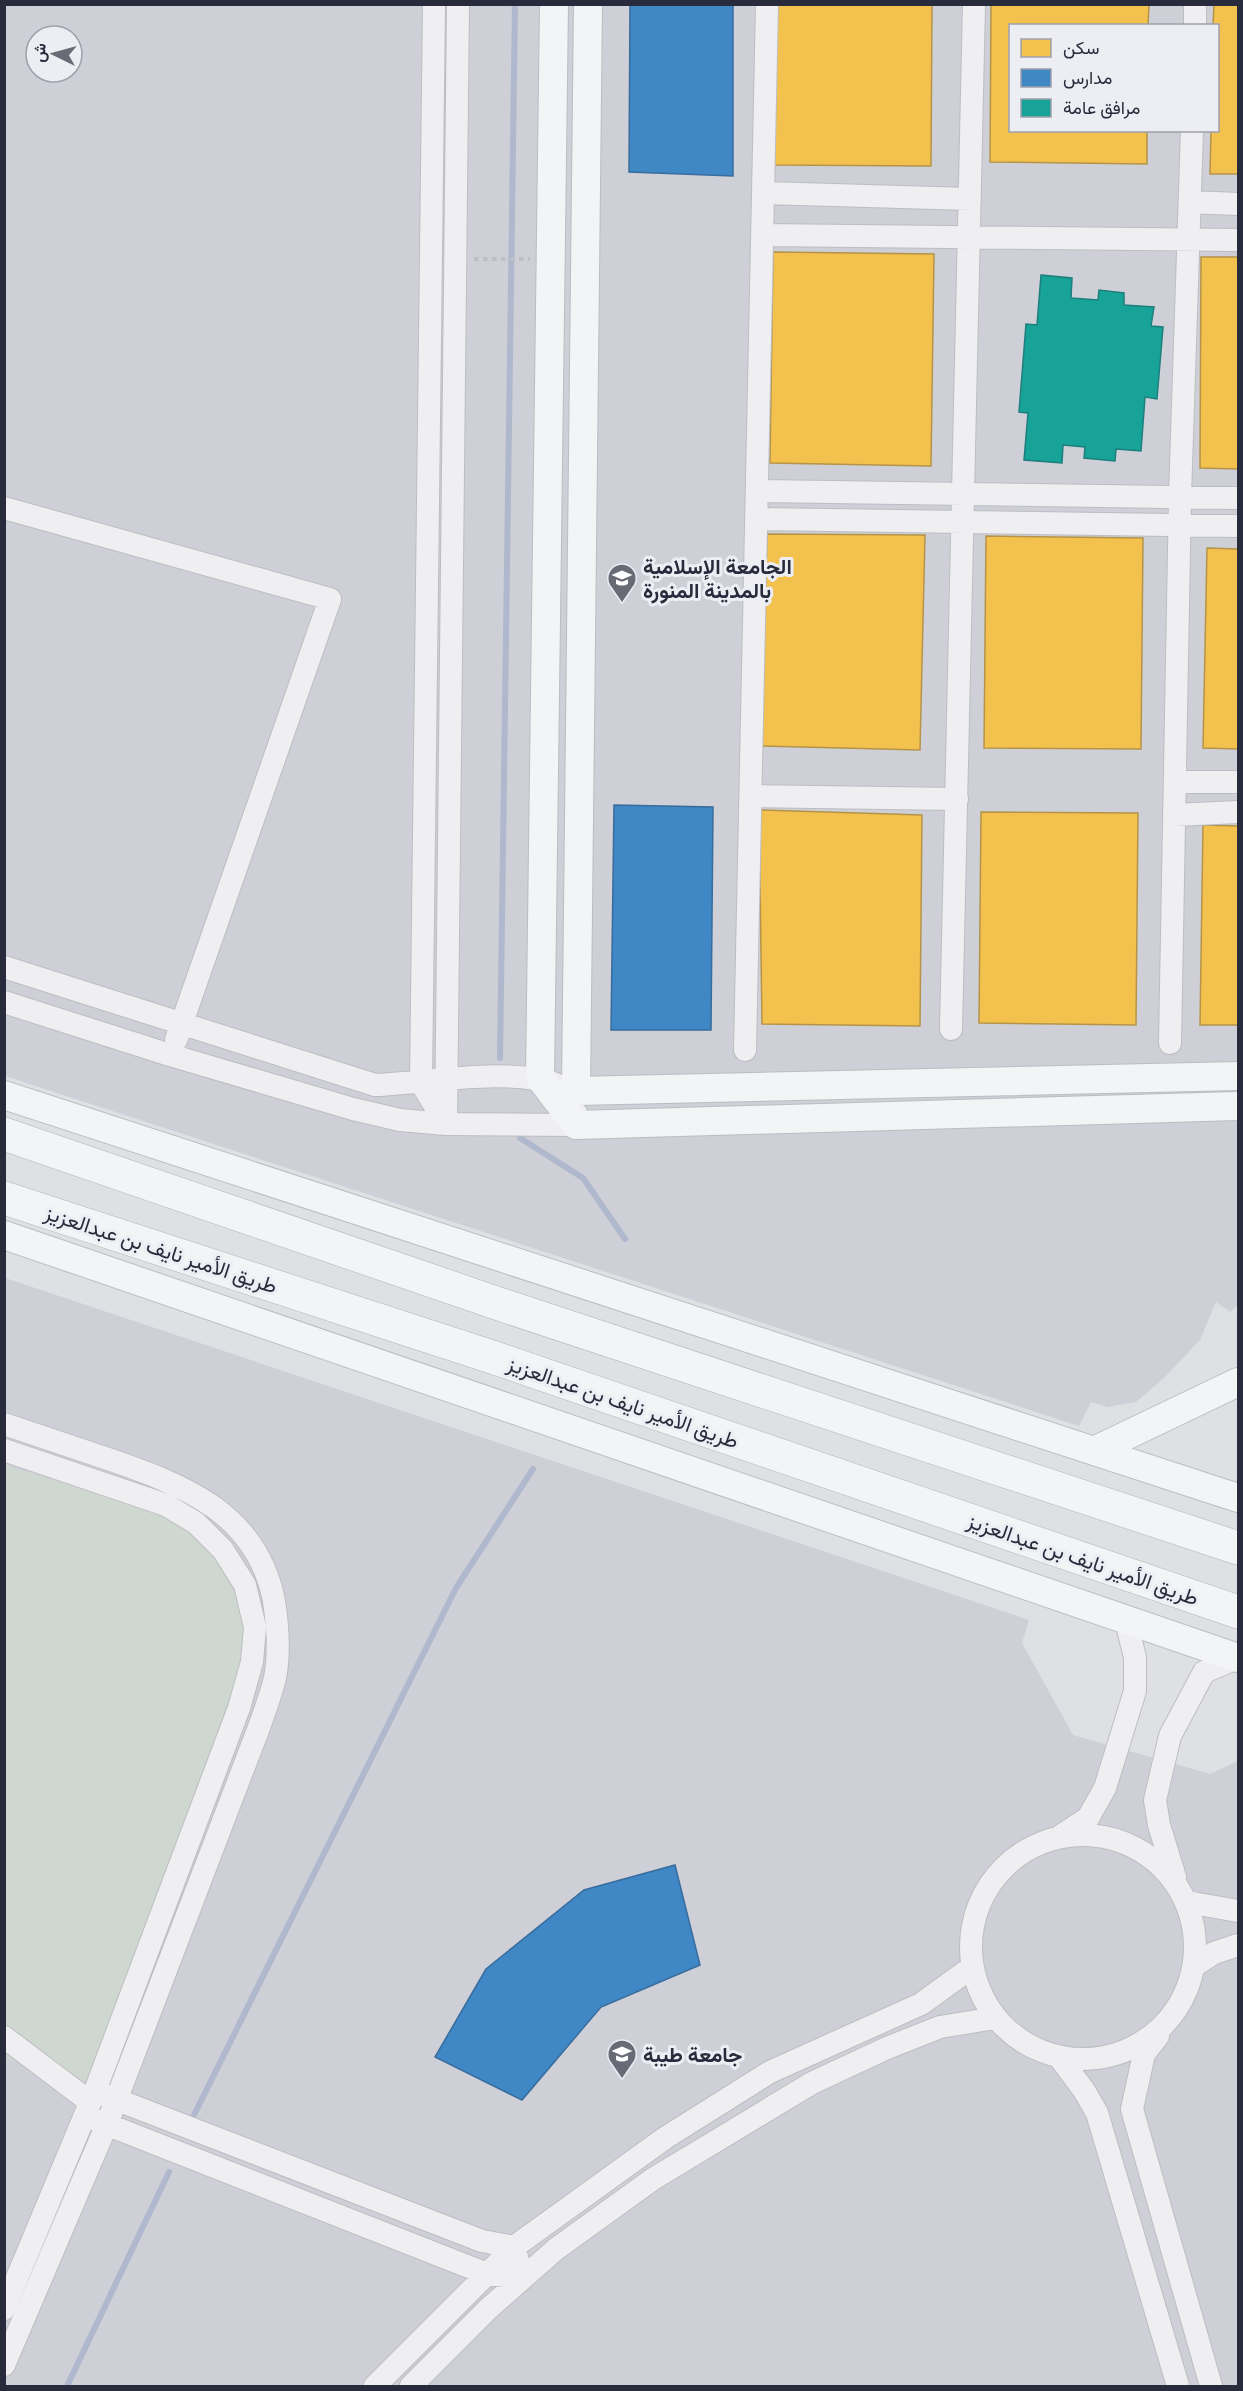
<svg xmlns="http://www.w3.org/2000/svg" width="1243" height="2391" viewBox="0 0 1243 2391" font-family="'Archivo Narrow',Vazirmatn,sans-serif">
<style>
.built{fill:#cecfd7;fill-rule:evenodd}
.green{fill:#ced7d0}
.homes{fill:#f2c14e;stroke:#b59448;stroke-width:1.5}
.schools{fill:#3f88c5;stroke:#386c9c;stroke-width:1.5}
.public{fill:#17a398;stroke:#1c7f7c;stroke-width:1.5}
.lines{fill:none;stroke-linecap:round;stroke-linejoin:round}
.stream{stroke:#afb8cd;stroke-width:6}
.minor-casing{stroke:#bdbec2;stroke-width:24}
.major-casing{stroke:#bcbdc1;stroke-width:30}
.highway-casing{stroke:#b2b3b8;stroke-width:34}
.path{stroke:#bebfc4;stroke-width:4;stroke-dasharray:4.5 4.5;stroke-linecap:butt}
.minor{stroke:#efeff1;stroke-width:22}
.major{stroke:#f3f4f5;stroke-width:28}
.highway{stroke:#f3f4f5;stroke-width:33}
.labels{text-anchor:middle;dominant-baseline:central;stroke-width:6;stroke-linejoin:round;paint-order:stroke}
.poi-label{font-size:21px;font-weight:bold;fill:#282b3b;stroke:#edeef4;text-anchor:start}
.street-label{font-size:21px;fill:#282b3b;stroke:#edeef4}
</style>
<rect width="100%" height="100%" fill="#dfe0e4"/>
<path class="built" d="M 5,5 L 1238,5 L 1238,1305 L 1230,1312 L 1216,1302 L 1200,1340 L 1164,1378 L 1136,1402 L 1107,1407 L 1091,1402 L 1079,1426 L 5,1076 ZM 1010,26 L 1218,26 L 1218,130 L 1010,130 ZM 36,36 L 72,36 L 72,72 L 36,72 Z
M 5,1278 L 1029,1620 L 1022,1643 L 1073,1735 L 1210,1774 L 1238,1761 L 1238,2386 L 5,2386 Z"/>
<path class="green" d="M 4,1465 L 163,1514 L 191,1530 L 216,1554 L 239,1594 L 249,1623 L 244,1660 L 88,2083 L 5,2058 Z"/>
<path class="homes" d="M 775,4 L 932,4 L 931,166 L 773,165 Z
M 991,4 L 1149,4 L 1148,26 L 1010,26 L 1010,130 L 1147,130 L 1147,164 L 990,162 Z
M 1214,4 L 1238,4 L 1238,174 L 1210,174 L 1211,130 L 1218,130 L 1218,26 L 1213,26 Z
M 773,252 L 934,254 L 931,466 L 770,463 Z
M 1201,257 L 1238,257 L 1238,469 L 1200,468 Z
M 767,534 L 925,535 L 920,750 L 761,746 Z
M 986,536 L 1143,538 L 1141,749 L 984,748 Z
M 1207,548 L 1238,549 L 1238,749 L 1203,748 Z
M 759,810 L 922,815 L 920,1026 L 762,1024 Z
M 981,812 L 1138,813 L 1136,1025 L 979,1023 Z
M 1203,825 L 1238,826 L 1238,1025 L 1200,1025 Z"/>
<path class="schools" d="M 630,4 L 733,4 L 733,176 L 629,172 Z
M 614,805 L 713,807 L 711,1030 L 611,1030 Z
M 675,1865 L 700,1965 L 601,2007 L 522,2100 L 435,2057 L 486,1969 L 584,1890 Z"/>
<path class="public" d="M 1041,275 L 1072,278 L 1071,298 L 1098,300 L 1099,290 L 1124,293 L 1124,305 L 1154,307 L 1151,326 L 1163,327 L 1157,399 L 1145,397 L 1141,451 L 1116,449 L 1115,461 L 1084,458 L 1085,447 L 1063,445 L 1062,463 L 1024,460 L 1028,413 L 1019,412 L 1026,324 L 1037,325 Z"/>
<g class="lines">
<path class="stream" d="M 500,1058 L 515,4
M 520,1138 L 583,1178 L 625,1239
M 192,2119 L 456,1588 L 533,1469
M 67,2386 L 169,2172"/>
<g class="minor-casing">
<path id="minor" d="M 434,4 L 421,1083 L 446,1124 L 458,4
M 1195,26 L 1195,4
M 764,193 L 970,199
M 1190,202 L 1238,204
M 763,235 L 1238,240
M 758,491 L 1238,498
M 4,508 L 330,599 L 176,1040
M 757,519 L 1238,526
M 1175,782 L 1238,782
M 751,796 L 957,799
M 1174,815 L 1238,812
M 4,967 L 375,1085 C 427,1083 509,1067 556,1084
M 4,1002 L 170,1055 L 353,1109 L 400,1120 L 446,1124 L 576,1125 L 576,1113
M 951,1029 L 974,4
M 1170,1043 L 1180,496 L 1192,130
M 745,1050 L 767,4
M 4,1424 C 39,1436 73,1447 108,1459 C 184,1485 257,1513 274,1601 C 278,1627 280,1652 275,1678 C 271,1695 264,1713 258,1730 L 107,2124 L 4,2365
M 4,1450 L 166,1505 L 196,1523 L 223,1550 L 245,1585 L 255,1627 L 252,1662 L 239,1708 L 95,2091 L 4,2309
M971 1947a112 112 0 1 1 224 0a112 112 0 1 1-224 0Z
M 1062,1835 L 1088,1818 L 1105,1788 L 1135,1691 L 1135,1657 L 1125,1618
M 1175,1877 L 1159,1825 L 1155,1800 L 1170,1736 L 1204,1672 L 1237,1658
M 1187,1902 L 1238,1911
M 1194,1966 L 1214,1953 L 1238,1945
M 1158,2036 L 1144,2054 L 1132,2109 L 1211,2386
M 4,2037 L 90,2102
M 1060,2058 L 1085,2092 L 1097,2113 L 1178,2386
M 93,2119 L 487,2274 L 523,2278 L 514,2247 L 482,2241 L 102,2094
M 375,2386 L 514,2247 L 665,2138 L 770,2072 L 921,2004 L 972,1967
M 411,2386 L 488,2309 L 556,2249 L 653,2179 L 812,2083 L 887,2048 L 940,2027 L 995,2018"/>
</g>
<g class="major-casing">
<path id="major" d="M 554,4 L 540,1078 L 576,1125 L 1238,1106
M 588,4 L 576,1091 L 1238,1076
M 4,1095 L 1238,1498
M 4,1235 L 1238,1658
M 1096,1450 L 1238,1382"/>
</g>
<g class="highway-casing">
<path id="highway" d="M 4,1134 L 502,1305 L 1238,1548
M 4,1198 L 492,1357 L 1238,1612"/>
</g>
<path class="path" d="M 474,259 L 530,259"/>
<use href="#minor" class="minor"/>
<use href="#major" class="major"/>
<use href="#highway" class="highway"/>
</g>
<defs>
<g id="university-pin" transform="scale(1.5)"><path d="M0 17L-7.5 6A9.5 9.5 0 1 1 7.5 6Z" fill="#686a76" stroke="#edeef4"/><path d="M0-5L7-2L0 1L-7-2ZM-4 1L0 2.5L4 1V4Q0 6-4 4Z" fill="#fff"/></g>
</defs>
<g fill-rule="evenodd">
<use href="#university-pin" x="622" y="578"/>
<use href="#university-pin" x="622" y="2054"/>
</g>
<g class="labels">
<g class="poi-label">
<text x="643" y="566">الجامعة الإسلامية<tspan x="643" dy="24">بالمدينة المنورة</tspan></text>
<text x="643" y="2054">جامعة طيبة</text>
</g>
<g class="street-label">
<text transform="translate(161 1249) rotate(18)">طريق الأمير نايف بن عبدالعزيز</text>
<text transform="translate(623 1402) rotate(19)">طريق الأمير نايف بن عبدالعزيز</text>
<text transform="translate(1083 1559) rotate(19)">طريق الأمير نايف بن عبدالعزيز</text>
</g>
</g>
<rect width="1243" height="2391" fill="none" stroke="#282b3b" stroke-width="12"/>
<rect x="1009" y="24" width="210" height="108" fill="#edeef4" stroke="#9ea0aa" stroke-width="1.5"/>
<rect x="1021" y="39" width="30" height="18" fill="#f2c14e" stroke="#9ea0aa" stroke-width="1.5"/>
<text x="1063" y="54" font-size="18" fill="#282b3b">سكن</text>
<rect x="1021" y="69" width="30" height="18" fill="#3f88c5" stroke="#9ea0aa" stroke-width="1.5"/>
<text x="1063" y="84" font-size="18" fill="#282b3b">مدارس</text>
<rect x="1021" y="99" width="30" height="18" fill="#17a398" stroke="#9ea0aa" stroke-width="1.5"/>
<text x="1063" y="114" font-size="18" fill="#282b3b">مرافق عامة</text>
<g transform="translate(54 54) rotate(275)"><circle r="28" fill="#edeef4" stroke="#9ea0aa" stroke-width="1.5"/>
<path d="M0-4.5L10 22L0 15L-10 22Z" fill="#686a76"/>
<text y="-9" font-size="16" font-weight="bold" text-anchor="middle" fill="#282b3b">ش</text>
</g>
</svg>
